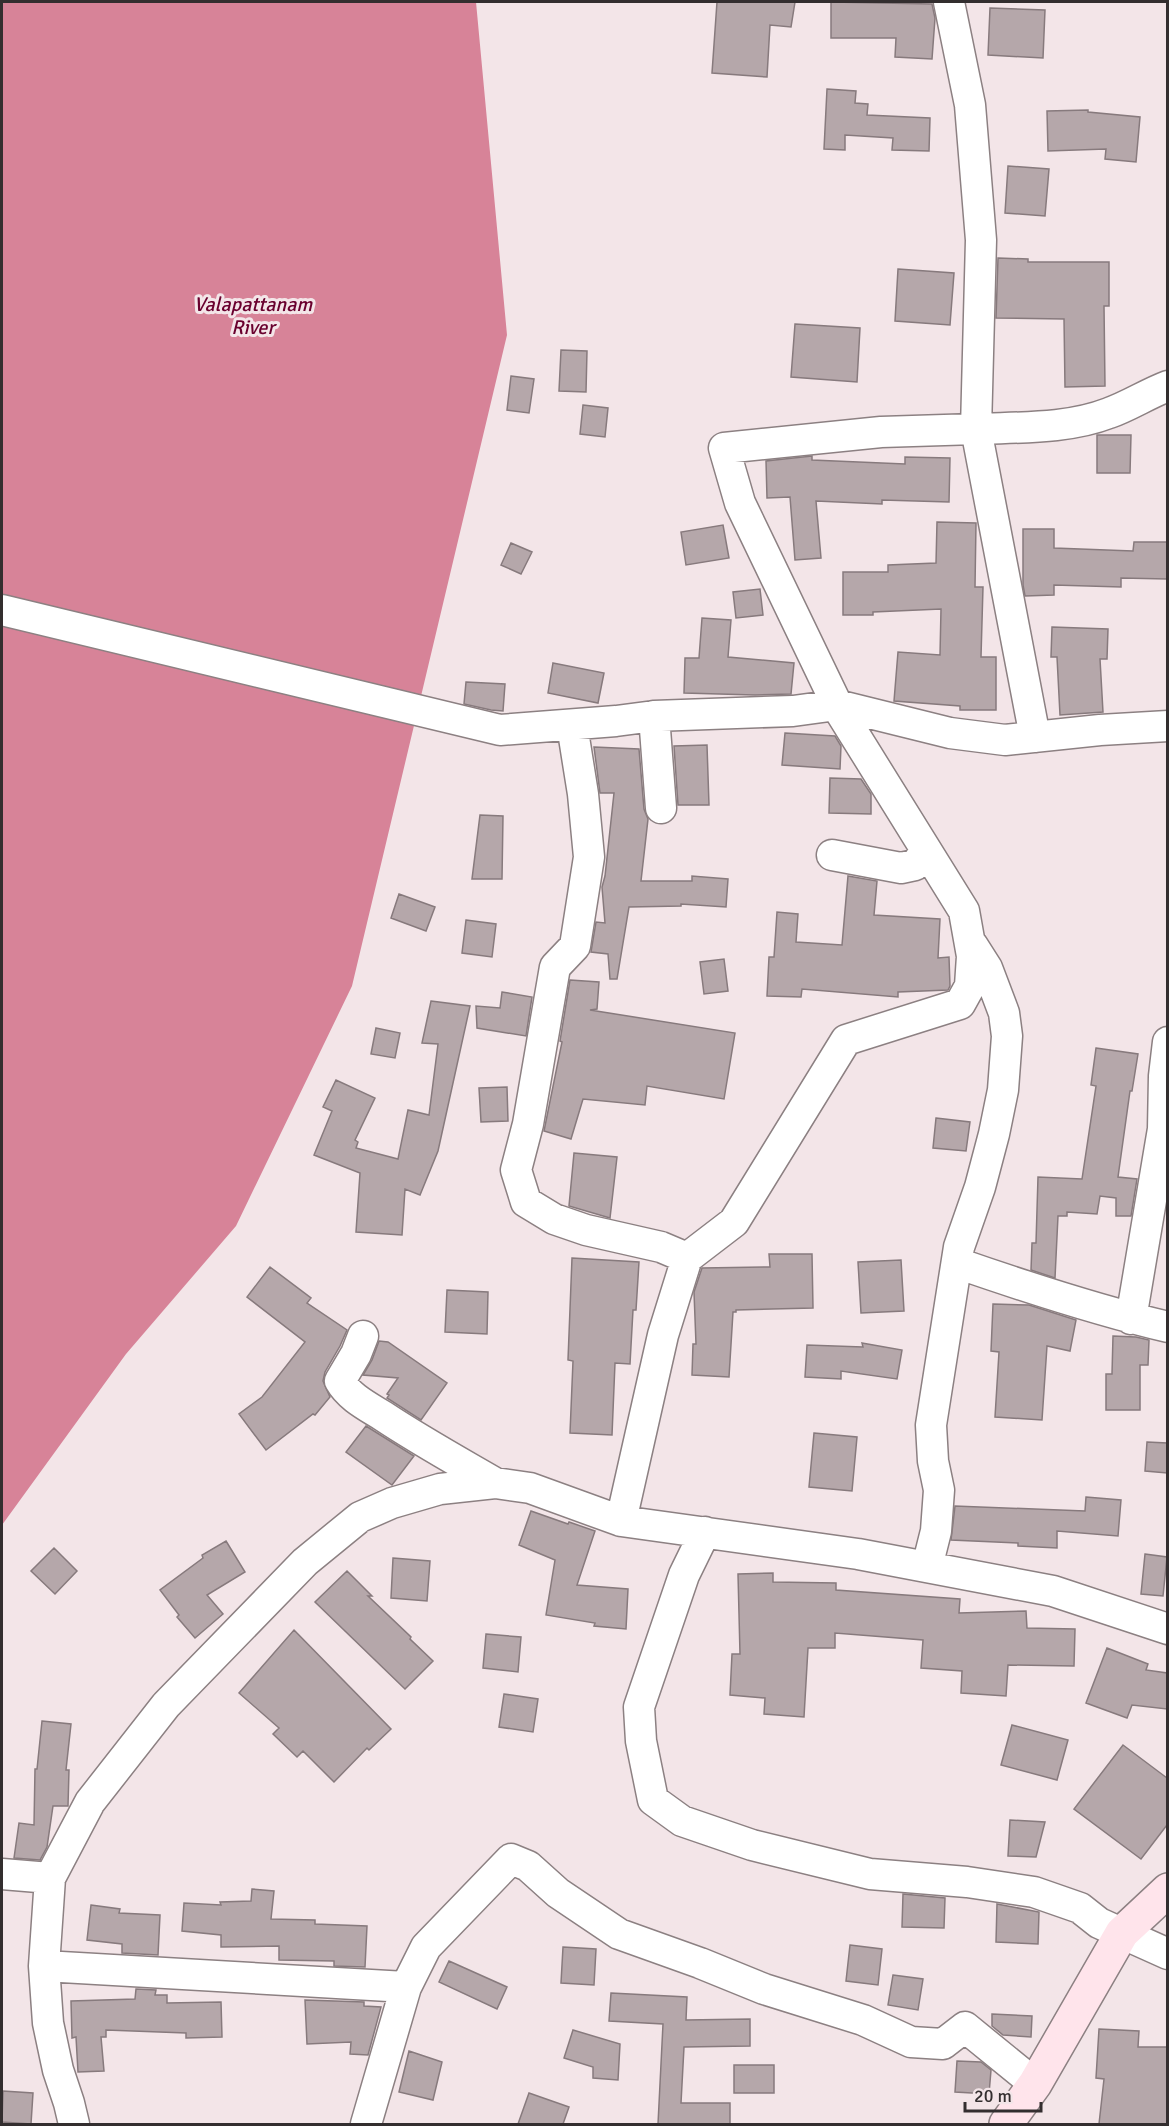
<svg xmlns="http://www.w3.org/2000/svg" width="1169" height="2126" viewBox="0 0 1169 2126" font-family="Signika,sans-serif">
<style>
.water{fill:#d78398}
.building{fill:#b5a7aa;stroke:#877a7d;stroke-width:1.5}
.lines{fill:none;stroke-linecap:round;stroke-linejoin:round}
.street-casing{stroke:#8c8082;stroke-width:33}
.secondary-casing{stroke:#8c8082;stroke-width:36}
.street{stroke:#fff;stroke-width:30}
.secondary{stroke:#ffe4eb;stroke-width:33}
.labels{text-anchor:middle;dominant-baseline:central;stroke-width:6;stroke-linejoin:round;paint-order:stroke}
.water-label{font-size:20px;font-style:italic;fill:#69002e;stroke:#f3e5e8}
</style>
<rect width="100%" height="100%" fill="#f3e5e8"/>
<path class="water" d="M 2,2 L 476,2 L 507,335 L 352,986 L 236,1226 L 126,1354 L 2,1525 Z"/>
<path class="building" d="M 717,2 L 795,2 L 791,27 L 770,25 L 767,77 L 712,73 Z
M 831,2 L 932,4 L 935,18 L 932,59 L 895,57 L 896,38 L 831,38 Z
M 990,8 L 1045,10 L 1043,58 L 988,55 Z
M 827,89 L 856,91 L 855,103 L 868,104 L 867,115 L 930,118 L 929,151 L 892,150 L 893,138 L 845,135 L 845,150 L 824,149 Z
M 1088,110 L 1088,112 L 1140,117 L 1136,162 L 1105,159 L 1106,149 L 1048,151 L 1047,111 Z
M 1008,166 L 1049,169 L 1045,216 L 1005,213 Z
M 998,258 L 1028,259 L 1028,262 L 1109,262 L 1109,306 L 1104,306 L 1105,386 L 1065,387 L 1064,319 L 996,318 Z
M 898,269 L 954,273 L 950,325 L 895,321 Z
M 795,324 L 860,328 L 857,382 L 791,377 Z
M 561,350 L 587,351 L 586,392 L 559,391 Z
M 511,376 L 534,379 L 529,413 L 507,410 Z
M 583,405 L 608,408 L 605,437 L 580,434 Z
M 1097,435 L 1131,435 L 1130,473 L 1097,473 Z
M 812,456 L 812,460 L 905,464 L 905,457 L 950,458 L 949,502 L 882,500 L 882,504 L 816,501 L 821,558 L 795,560 L 790,497 L 767,498 L 766,461 Z
M 937,522 L 976,523 L 975,587 L 983,587 L 981,657 L 996,657 L 996,710 L 960,710 L 960,706 L 894,701 L 898,652 L 940,655 L 941,609 L 873,612 L 873,615 L 843,615 L 843,572 L 888,572 L 888,565 L 936,563 Z
M 723,525 L 729,558 L 686,565 L 681,532 Z
M 1023,529 L 1054,529 L 1054,548 L 1133,551 L 1134,542 L 1167,542 L 1167,579 L 1121,578 L 1121,587 L 1054,585 L 1054,595 L 1025,596 L 1023,585 Z
M 511,543 L 532,552 L 521,574 L 501,565 Z
M 760,589 L 763,615 L 736,618 L 733,592 Z
M 702,618 L 731,620 L 728,657 L 794,663 L 791,694 L 755,695 L 684,693 L 685,658 L 699,658 Z
M 1052,627 L 1108,629 L 1107,659 L 1100,659 L 1103,712 L 1060,715 L 1057,657 L 1051,657 Z
M 553,663 L 604,673 L 598,703 L 548,693 Z
M 466,682 L 505,684 L 503,711 L 491,710 L 464,704 Z
M 785,733 L 835,736 L 841,746 L 840,769 L 782,765 Z
M 707,745 L 709,805 L 678,805 L 674,746 Z
M 594,747 L 639,749 L 644,809 L 648,819 L 641,881 L 692,881 L 692,876 L 728,879 L 726,907 L 681,904 L 681,906 L 629,907 L 617,979 L 610,979 L 608,954 L 591,952 L 596,922 L 605,923 L 602,887 L 605,876 L 614,793 L 600,793 Z
M 830,778 L 861,779 L 871,794 L 871,814 L 829,813 Z
M 480,815 L 503,816 L 502,879 L 472,879 Z
M 848,876 L 877,881 L 874,915 L 940,919 L 938,958 L 949,957 L 950,986 L 948,990 L 898,992 L 898,997 L 802,989 L 801,997 L 767,996 L 769,957 L 774,957 L 777,912 L 798,914 L 796,942 L 842,945 Z
M 399,894 L 435,907 L 426,931 L 391,918 Z
M 466,920 L 496,924 L 492,957 L 462,953 Z
M 724,959 L 728,991 L 704,994 L 700,962 Z
M 570,980 L 599,982 L 597,1009 L 590,1010 L 735,1033 L 724,1099 L 647,1086 L 645,1105 L 583,1099 L 571,1139 L 544,1131 L 562,1042 L 560,1041 Z
M 502,992 L 532,997 L 526,1036 L 477,1028 L 476,1006 L 500,1008 Z
M 431,1001 L 470,1006 L 438,1151 L 420,1195 L 405,1189 L 402,1235 L 356,1232 L 360,1173 L 314,1155 L 332,1111 L 323,1107 L 336,1080 L 375,1098 L 355,1140 L 358,1142 L 356,1148 L 398,1159 L 408,1110 L 429,1115 L 438,1044 L 422,1043 Z
M 376,1028 L 400,1033 L 395,1058 L 371,1054 Z
M 1096,1048 L 1138,1054 L 1132,1091 L 1130,1091 L 1118,1177 L 1137,1179 L 1131,1216 L 1116,1216 L 1116,1198 L 1100,1196 L 1097,1214 L 1067,1212 L 1067,1216 L 1058,1216 L 1055,1278 L 1031,1270 L 1032,1243 L 1036,1243 L 1038,1177 L 1082,1179 L 1096,1086 L 1091,1085 Z
M 507,1087 L 508,1121 L 481,1122 L 479,1088 Z
M 936,1118 L 970,1122 L 966,1151 L 933,1148 Z
M 574,1153 L 617,1157 L 610,1218 L 569,1206 Z
M 769,1254 L 812,1254 L 813,1308 L 736,1310 L 736,1312 L 733,1312 L 729,1377 L 692,1375 L 693,1344 L 696,1344 L 694,1292 L 702,1268 L 770,1267 Z
M 572,1258 L 639,1262 L 636,1310 L 633,1310 L 630,1364 L 615,1363 L 612,1435 L 570,1433 L 573,1361 L 568,1360 Z
M 901,1260 L 904,1311 L 861,1313 L 858,1262 Z
M 270,1267 L 311,1298 L 307,1303 L 347,1330 L 340,1346 L 325,1372 L 323,1381 L 330,1397 L 315,1415 L 313,1414 L 266,1450 L 239,1414 L 262,1397 L 305,1342 L 247,1297 Z
M 447,1290 L 488,1292 L 487,1334 L 445,1332 Z
M 993,1304 L 1029,1305 L 1076,1320 L 1070,1351 L 1047,1346 L 1042,1420 L 995,1417 L 999,1352 L 991,1351 Z
M 1113,1336 L 1136,1337 L 1149,1340 L 1148,1365 L 1140,1365 L 1140,1410 L 1106,1410 L 1106,1374 L 1112,1374 Z
M 379,1341 L 388,1342 L 447,1383 L 421,1420 L 387,1398 L 389,1395 L 387,1394 L 398,1378 L 363,1375 L 372,1360 Z
M 862,1343 L 902,1350 L 897,1379 L 841,1371 L 841,1379 L 805,1377 L 807,1345 L 863,1347 Z
M 366,1426 L 414,1456 L 392,1485 L 346,1452 Z
M 814,1433 L 857,1437 L 852,1491 L 809,1487 Z
M 1147,1442 L 1167,1443 L 1167,1473 L 1145,1471 Z
M 1086,1497 L 1121,1500 L 1118,1536 L 1057,1531 L 1057,1548 L 1018,1546 L 1018,1543 L 951,1540 L 955,1506 L 1085,1511 Z
M 531,1511 L 568,1524 L 569,1522 L 595,1531 L 577,1585 L 628,1589 L 626,1629 L 594,1626 L 595,1623 L 546,1615 L 555,1560 L 519,1545 Z
M 226,1541 L 245,1572 L 207,1595 L 223,1614 L 195,1638 L 177,1617 L 179,1615 L 160,1590 L 203,1558 L 202,1555 Z
M 54,1548 L 77,1571 L 55,1594 L 31,1571 Z
M 1145,1554 L 1167,1557 L 1163,1596 L 1141,1594 Z
M 393,1558 L 430,1561 L 427,1601 L 391,1598 Z
M 347,1571 L 372,1596 L 368,1596 L 411,1637 L 410,1639 L 433,1661 L 405,1689 L 315,1602 Z
M 773,1573 L 773,1582 L 836,1583 L 836,1590 L 960,1599 L 959,1613 L 1026,1611 L 1027,1628 L 1075,1629 L 1074,1666 L 1008,1665 L 1006,1696 L 961,1693 L 962,1671 L 921,1668 L 923,1640 L 835,1633 L 835,1648 L 808,1648 L 804,1717 L 764,1714 L 765,1698 L 730,1695 L 732,1654 L 740,1654 L 738,1574 Z
M 294,1630 L 391,1729 L 369,1750 L 367,1748 L 334,1782 L 303,1751 L 297,1757 L 273,1734 L 279,1728 L 239,1693 Z
M 486,1634 L 521,1637 L 518,1672 L 483,1668 Z
M 1107,1648 L 1148,1664 L 1146,1670 L 1167,1673 L 1167,1709 L 1132,1705 L 1127,1718 L 1086,1703 Z
M 504,1694 L 538,1699 L 533,1732 L 499,1727 Z
M 42,1721 L 71,1724 L 66,1770 L 69,1770 L 68,1806 L 53,1806 L 47,1847 L 40,1860 L 14,1858 L 19,1823 L 34,1825 L 35,1769 L 37,1769 Z
M 1012,1725 L 1068,1740 L 1057,1780 L 1001,1765 Z
M 1123,1745 L 1167,1778 L 1167,1825 L 1141,1859 L 1074,1809 Z
M 1010,1820 L 1045,1822 L 1036,1857 L 1008,1856 Z
M 252,1889 L 274,1891 L 271,1919 L 315,1920 L 315,1924 L 367,1926 L 365,1967 L 334,1966 L 334,1961 L 279,1960 L 279,1946 L 221,1947 L 221,1935 L 182,1931 L 184,1903 L 221,1905 L 220,1902 L 251,1901 Z
M 903,1894 L 945,1898 L 944,1928 L 902,1927 Z
M 997,1904 L 1039,1912 L 1038,1944 L 996,1942 Z
M 91,1905 L 120,1909 L 119,1913 L 160,1915 L 158,1955 L 122,1953 L 122,1944 L 87,1940 Z
M 850,1945 L 882,1949 L 878,1985 L 846,1981 Z
M 563,1947 L 596,1949 L 594,1985 L 561,1983 Z
M 449,1961 L 507,1987 L 497,2009 L 439,1982 Z
M 893,1975 L 923,1979 L 918,2010 L 888,2005 Z
M 136,1989 L 156,1990 L 155,1995 L 167,1995 L 167,2003 L 221,2002 L 222,2037 L 186,2038 L 186,2033 L 106,2030 L 106,2037 L 101,2037 L 104,2071 L 78,2072 L 76,2037 L 72,2038 L 71,2001 L 135,1999 Z
M 611,1993 L 687,1997 L 686,2020 L 750,2019 L 750,2046 L 684,2047 L 681,2103 L 730,2103 L 730,2124 L 658,2124 L 663,2024 L 609,2021 Z
M 305,2000 L 364,2002 L 364,2006 L 381,2007 L 368,2055 L 350,2054 L 351,2042 L 307,2044 Z
M 992,2014 L 1032,2016 L 1031,2037 L 1003,2035 L 992,2026 Z
M 1099,2029 L 1139,2031 L 1138,2047 L 1167,2047 L 1167,2124 L 1099,2124 L 1104,2079 L 1096,2078 Z
M 573,2030 L 620,2044 L 618,2080 L 593,2078 L 593,2067 L 564,2058 Z
M 409,2051 L 442,2062 L 433,2100 L 399,2092 Z
M 957,2061 L 981,2062 L 991,2070 L 989,2094 L 955,2092 Z
M 734,2065 L 774,2065 L 774,2093 L 734,2093 Z
M 3,2091 L 33,2093 L 31,2124 L 2,2122 Z
M 529,2093 L 569,2107 L 563,2124 L 518,2124 Z"/>
<g class="lines">
<g class="street-casing">
<path id="street" d="M 949,2 L 970,105 L 981,240 L 976,429 C 1020,427 1068,429 1109,413 C 1129,406 1147,394 1168,386
M 2,610 L 500,730 L 616,721 L 654,716 L 793,711 L 837,705 L 950,733 L 1005,740 L 1100,730 L 1168,726
M 654,716 L 661,808
M 572,725 L 583,794 L 589,857 L 575,946 L 555,967 L 528,1124 L 516,1170 L 526,1202 L 554,1219 L 586,1230 L 661,1247 L 687,1258
M 832,855 L 901,868 L 915,865 L 921,858 L 924,847
M 957,1263 C 1026,1287 1096,1310 1168,1327
M 1131,1319 L 1163,1129 L 1164,1076 L 1168,1042
M 363,1336 L 356,1354 L 340,1381 C 349,1397 367,1406 383,1416 C 419,1440 457,1461 495,1483
M 621,1521 L 858,1554 L 1053,1591 L 1168,1629
M 705,1532 L 684,1575 L 639,1707 L 641,1741 L 653,1800 L 682,1821 L 752,1845 L 870,1874 L 967,1882 L 1034,1892 L 1080,1908 L 1099,1923 L 1168,1954
M 927,1567 L 936,1531 L 939,1490 L 933,1461 L 931,1425 L 959,1247 L 980,1187 L 994,1134 L 1003,1090 L 1007,1036 L 1004,1013 L 987,968 L 973,946
M 2,1874 L 50,1878
M 44,1966 L 406,1987 L 426,1947 L 511,1859 L 528,1866 L 558,1893 L 619,1934 L 700,1963 L 764,1989 L 863,2020 L 911,2042 L 943,2044 L 965,2027 L 1035,2084
M 74,2124 L 69,2103 L 58,2070 L 48,2023 L 44,1966 L 50,1878 L 90,1802 L 166,1705 L 305,1562 L 360,1517 L 392,1503 L 440,1489 L 495,1483 L 530,1488 L 621,1521 L 663,1335 L 687,1258 L 734,1222 L 846,1040 L 960,1004 L 970,986 L 972,956 L 964,911 L 841,713 L 740,503 L 724,448 L 881,432 L 976,429 L 1035,737
M 366,2124 L 406,1987"/>
</g>
<g class="secondary-casing">
<path id="secondary" d="M 1006,2124 L 1035,2084 L 1122,1933 L 1168,1890"/>
</g>
<use href="#street" class="street"/>
<use href="#secondary" class="secondary"/>
</g>
<g class="labels">
<g class="water-label">
<text x="253" y="304">Valapattanam<tspan x="253" dy="23">River</tspan></text>
</g>
</g>
<rect width="1169" height="2126" fill="none" stroke="#332e2f" stroke-width="6"/>
<path d="M965 2102v9h76v-9" fill="none" stroke="#332e2f" stroke-width="3"/>
<text x="974" y="2102" font-size="18" fill="#332e2f" stroke="#f3e5e8" stroke-width="4.5" paint-order="stroke">20 m</text>
</svg>
